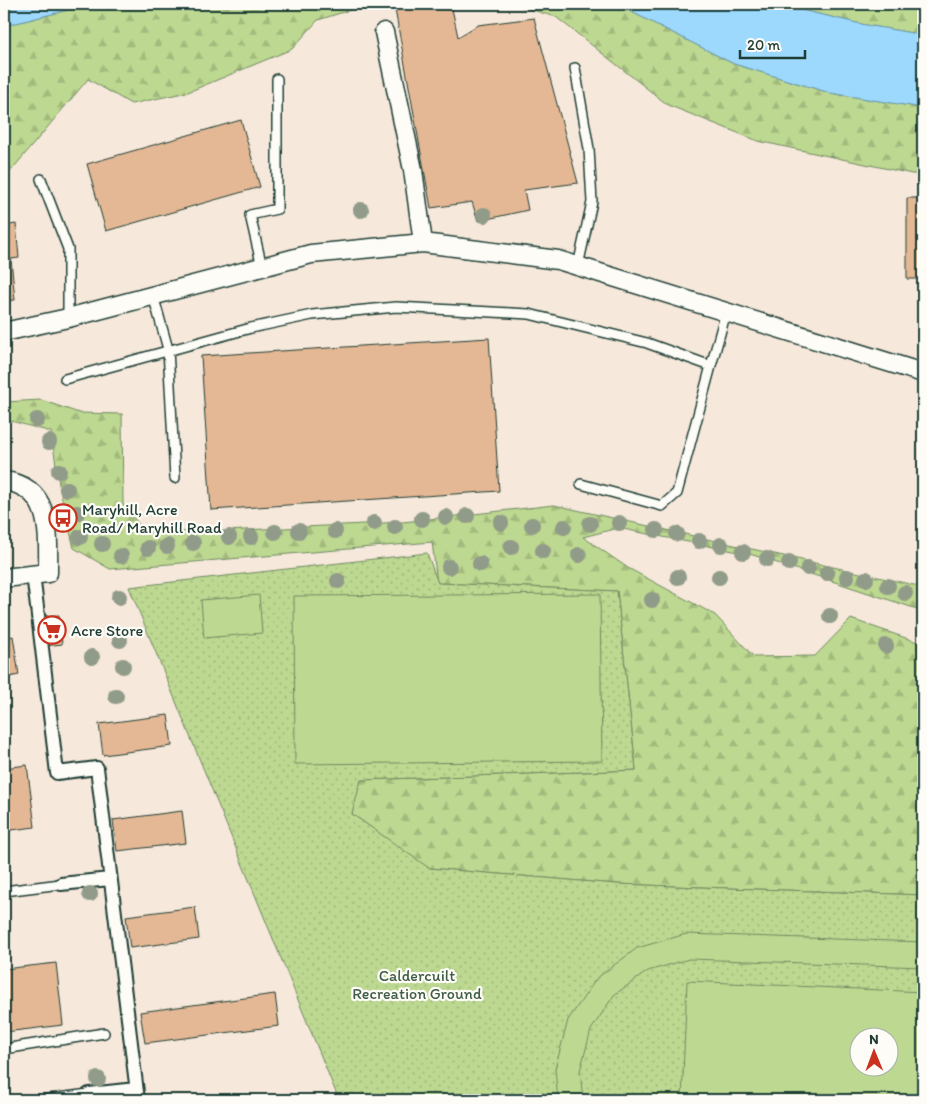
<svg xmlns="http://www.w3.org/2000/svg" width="927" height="1104" viewBox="0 0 927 1104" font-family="Itim,sans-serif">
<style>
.forest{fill:url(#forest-firs);stroke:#6e8a62}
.park{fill:url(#park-dots);stroke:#6e8a62;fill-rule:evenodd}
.garden{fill:#bdd890;stroke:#6e8a62;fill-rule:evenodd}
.water{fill:#9dd8fd;stroke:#6b9aad}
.building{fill:#e5b895;stroke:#1f3d34}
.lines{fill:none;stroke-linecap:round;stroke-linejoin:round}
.service-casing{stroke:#1f3d34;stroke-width:12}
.pedestrian-casing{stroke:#1f3d34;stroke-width:16}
.minor-casing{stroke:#1f3d34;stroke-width:21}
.service{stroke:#fdfcf7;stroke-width:9}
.pedestrian{stroke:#fdfcf7;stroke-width:12}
.minor{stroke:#fdfcf7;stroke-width:18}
.tree{fill:#919b89}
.labels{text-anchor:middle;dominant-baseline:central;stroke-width:4.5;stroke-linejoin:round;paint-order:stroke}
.poi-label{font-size:16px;fill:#1f3d34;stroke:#fdfcf7;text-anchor:start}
.park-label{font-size:16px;fill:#3f5c46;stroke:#fdfcf7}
</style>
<defs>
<pattern id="forest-firs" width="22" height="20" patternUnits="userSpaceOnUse" patternTransform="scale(1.25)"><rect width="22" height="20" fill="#bdd890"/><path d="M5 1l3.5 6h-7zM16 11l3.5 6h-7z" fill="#a2ba7d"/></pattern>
<pattern id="park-dots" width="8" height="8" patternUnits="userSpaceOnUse" patternTransform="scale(1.25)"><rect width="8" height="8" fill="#bdd890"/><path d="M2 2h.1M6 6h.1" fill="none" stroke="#a2ba7d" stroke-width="1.8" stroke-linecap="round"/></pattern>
</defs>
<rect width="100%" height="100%" fill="#f6e8da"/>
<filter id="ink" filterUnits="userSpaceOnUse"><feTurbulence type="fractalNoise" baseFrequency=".02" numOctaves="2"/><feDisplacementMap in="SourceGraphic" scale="10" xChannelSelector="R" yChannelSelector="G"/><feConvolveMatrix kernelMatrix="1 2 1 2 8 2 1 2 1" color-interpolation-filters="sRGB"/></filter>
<g filter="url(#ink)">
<path class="forest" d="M 92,4 L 369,4 L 318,20 L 292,49 L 188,92 L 131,104 L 88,79 L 4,179 L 4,26 Z
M 512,4 L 616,4 L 734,64 L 830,93 L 923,108 L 923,174 L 912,174 L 758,141 L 668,105 L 556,17 Z
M 776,4 L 908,4 L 923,10 L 923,35 L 861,24 Z
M 41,400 L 79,413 L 122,414 L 123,504 L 144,531 L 205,532 L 403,522 L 554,505 L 923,587 L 923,611 L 753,555 L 618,528 L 583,537 L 628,568 L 715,615 L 754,657 L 815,656 L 851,619 L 923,644 L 923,895 L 616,884 L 428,868 L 352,814 L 360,780 L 636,770 L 617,591 L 437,583 L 432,542 L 110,569 L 74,548 L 60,491 L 51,432 L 4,419 L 4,402 Z"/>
<path class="park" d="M 427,553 L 438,583 L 617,591 L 636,770 L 361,780 L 352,814 L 429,868 L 616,884 L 923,895 L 923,1100 L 339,1100 L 129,587 ZM 860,1036 L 890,1036 L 890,1066 L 860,1066 Z"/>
<path class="garden" d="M 600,594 L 602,761 L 295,764 L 294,596 Z
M 259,595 L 262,633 L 204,638 L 201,600 Z
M 686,934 L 923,942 L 923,967 L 689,959 L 648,971 L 614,995 L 591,1030 L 580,1071 L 583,1100 L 558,1100 L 555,1069 L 568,1020 L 597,978 L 637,948 Z
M 687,981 L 923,992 L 923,1100 L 682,1100 ZM 860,1036 L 890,1036 L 890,1066 L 860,1066 Z"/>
<path class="water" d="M 4,4 L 92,4 L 4,26 Z
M 616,4 L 776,4 L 861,24 L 923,35 L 923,108 L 830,93 L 734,64 Z"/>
<path class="building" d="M 394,4 L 451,4 L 458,37 L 478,25 L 534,18 L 578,183 L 524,190 L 528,210 L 478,221 L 472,202 L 431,208 Z
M 241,120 L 260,187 L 106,231 L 87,164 Z
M 907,198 L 923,198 L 923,279 L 907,279 Z
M 16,224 L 19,258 L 11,259 L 15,300 L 4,301 L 4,226 Z
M 489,338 L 499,491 L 211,510 L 201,356 Z
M 59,615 L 62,644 L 45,646 L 42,616 Z
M 13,636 L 19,675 L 4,678 L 4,638 Z
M 168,715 L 172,746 L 103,755 L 99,724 Z
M 27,765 L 35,827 L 4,831 L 4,768 Z
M 182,811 L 186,843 L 117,851 L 113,820 Z
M 195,907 L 199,939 L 130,948 L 126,916 Z
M 56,963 L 63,1025 L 5,1032 L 4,969 Z
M 275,994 L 279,1026 L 145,1043 L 140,1012 Z
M 289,1094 L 289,1100 L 240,1100 Z"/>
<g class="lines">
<g class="service-casing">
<path id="service" d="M 575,68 L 589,149 L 592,202 L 578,266
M 41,179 L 68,249 L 68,318
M 262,267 L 250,215 L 277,209 L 277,79
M 153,295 L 168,349 L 175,478
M 65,379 L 251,328 L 312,315 L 396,307 L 529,314 L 647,343 L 711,366 L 726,312
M 581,484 L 662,506 L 677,493 L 711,366
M 4,891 L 61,884
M 4,1049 L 104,1033
M 42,1100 L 89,1094"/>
</g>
<g class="pedestrian-casing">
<path id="pedestrian" d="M 33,574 L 57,773 L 97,768 L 138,1100
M 61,884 L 110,879
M 89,1094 L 136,1089"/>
</g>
<g class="minor-casing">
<path id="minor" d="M 384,32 L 413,170 L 423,243
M 4,332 L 68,318 L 311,254 L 423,243 L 558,260 L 923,373
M 4,481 C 53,487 48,535 48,573 L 4,578"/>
</g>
<use href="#service" class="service"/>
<use href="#pedestrian" class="pedestrian"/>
<use href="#minor" class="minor"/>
</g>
<g class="tree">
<circle cx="361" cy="210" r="8"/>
<circle cx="484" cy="215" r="8"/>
<circle cx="37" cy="420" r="8"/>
<circle cx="49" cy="442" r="8"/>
<circle cx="59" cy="471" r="8"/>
<circle cx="67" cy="489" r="8"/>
<circle cx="77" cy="513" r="8"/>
<circle cx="467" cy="516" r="8"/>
<circle cx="446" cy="517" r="8"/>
<circle cx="422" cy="519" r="8"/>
<circle cx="374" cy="523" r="8"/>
<circle cx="501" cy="523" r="8"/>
<circle cx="619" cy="523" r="8"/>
<circle cx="590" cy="524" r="8"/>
<circle cx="532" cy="525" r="8"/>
<circle cx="395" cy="527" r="8"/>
<circle cx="564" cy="527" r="8"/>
<circle cx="656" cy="530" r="8"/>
<circle cx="299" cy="531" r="8"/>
<circle cx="335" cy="531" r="8"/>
<circle cx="275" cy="532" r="8"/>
<circle cx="677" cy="534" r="8"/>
<circle cx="80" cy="537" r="8"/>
<circle cx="229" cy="537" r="8"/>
<circle cx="251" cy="537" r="8"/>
<circle cx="699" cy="541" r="8"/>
<circle cx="193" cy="543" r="8"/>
<circle cx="102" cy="544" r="8"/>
<circle cx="721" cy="545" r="8"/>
<circle cx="167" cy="546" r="8"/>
<circle cx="511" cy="547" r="8"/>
<circle cx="148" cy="548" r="8"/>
<circle cx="543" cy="551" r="8"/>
<circle cx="743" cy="552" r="8"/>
<circle cx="579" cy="555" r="8"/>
<circle cx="121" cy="556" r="8"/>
<circle cx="767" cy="559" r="8"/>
<circle cx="789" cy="563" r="8"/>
<circle cx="480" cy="564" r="8"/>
<circle cx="449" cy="567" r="8"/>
<circle cx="808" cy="568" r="8"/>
<circle cx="827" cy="573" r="8"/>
<circle cx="678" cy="577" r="8"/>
<circle cx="719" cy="577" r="8"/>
<circle cx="847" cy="577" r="8"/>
<circle cx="866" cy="579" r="8"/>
<circle cx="338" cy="581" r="8"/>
<circle cx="888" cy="586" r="8"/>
<circle cx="905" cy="593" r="8"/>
<circle cx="119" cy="597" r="8"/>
<circle cx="652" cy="600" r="8"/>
<circle cx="830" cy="616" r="8"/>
<circle cx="120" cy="640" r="8"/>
<circle cx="886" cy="646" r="8"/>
<circle cx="92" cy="657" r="8"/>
<circle cx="123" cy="666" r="8"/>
<circle cx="116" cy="696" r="8"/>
<circle cx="90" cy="894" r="8"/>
<circle cx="98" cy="1079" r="8"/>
</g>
</g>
<defs>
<g id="bus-ring" transform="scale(1.4375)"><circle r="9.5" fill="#fdfcf7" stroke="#c8321e" stroke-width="1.5"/><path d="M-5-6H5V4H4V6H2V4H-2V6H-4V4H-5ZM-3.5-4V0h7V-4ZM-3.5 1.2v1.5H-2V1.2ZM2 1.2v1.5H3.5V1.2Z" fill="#c8321e"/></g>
<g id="supermarket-ring" transform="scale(1.4375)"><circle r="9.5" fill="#fdfcf7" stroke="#c8321e" stroke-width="1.5"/><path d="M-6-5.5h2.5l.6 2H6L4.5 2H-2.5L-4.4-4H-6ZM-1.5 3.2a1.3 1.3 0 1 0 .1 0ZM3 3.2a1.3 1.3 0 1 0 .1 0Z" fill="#c8321e"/></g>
</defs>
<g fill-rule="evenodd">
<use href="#bus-ring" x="63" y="518"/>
<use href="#supermarket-ring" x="52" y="630"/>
</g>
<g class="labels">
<g class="poi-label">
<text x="82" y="509">Maryhill, Acre<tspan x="82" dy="18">Road/ Maryhill Road</tspan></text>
<text x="71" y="630">Acre Store</text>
</g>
<g class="park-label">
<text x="417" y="975">Caldercuilt<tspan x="417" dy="18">Recreation Ground</tspan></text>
</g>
</g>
<rect width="927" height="1104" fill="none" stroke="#fdfcf7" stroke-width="20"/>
<rect x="10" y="10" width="907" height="1084" fill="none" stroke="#1f3d34" stroke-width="2" filter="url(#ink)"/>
<g transform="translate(874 1052) rotate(359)"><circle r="24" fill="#fdfcf7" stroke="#a4b0a9"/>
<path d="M0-4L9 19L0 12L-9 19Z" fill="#c8321e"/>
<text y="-8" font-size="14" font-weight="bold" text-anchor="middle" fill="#1f3d34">N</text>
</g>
<path d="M740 50v8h65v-8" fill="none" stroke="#1f3d34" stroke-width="2.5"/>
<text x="747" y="50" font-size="15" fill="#1f3d34" stroke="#fdfcf7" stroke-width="4" paint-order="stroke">20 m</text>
</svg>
